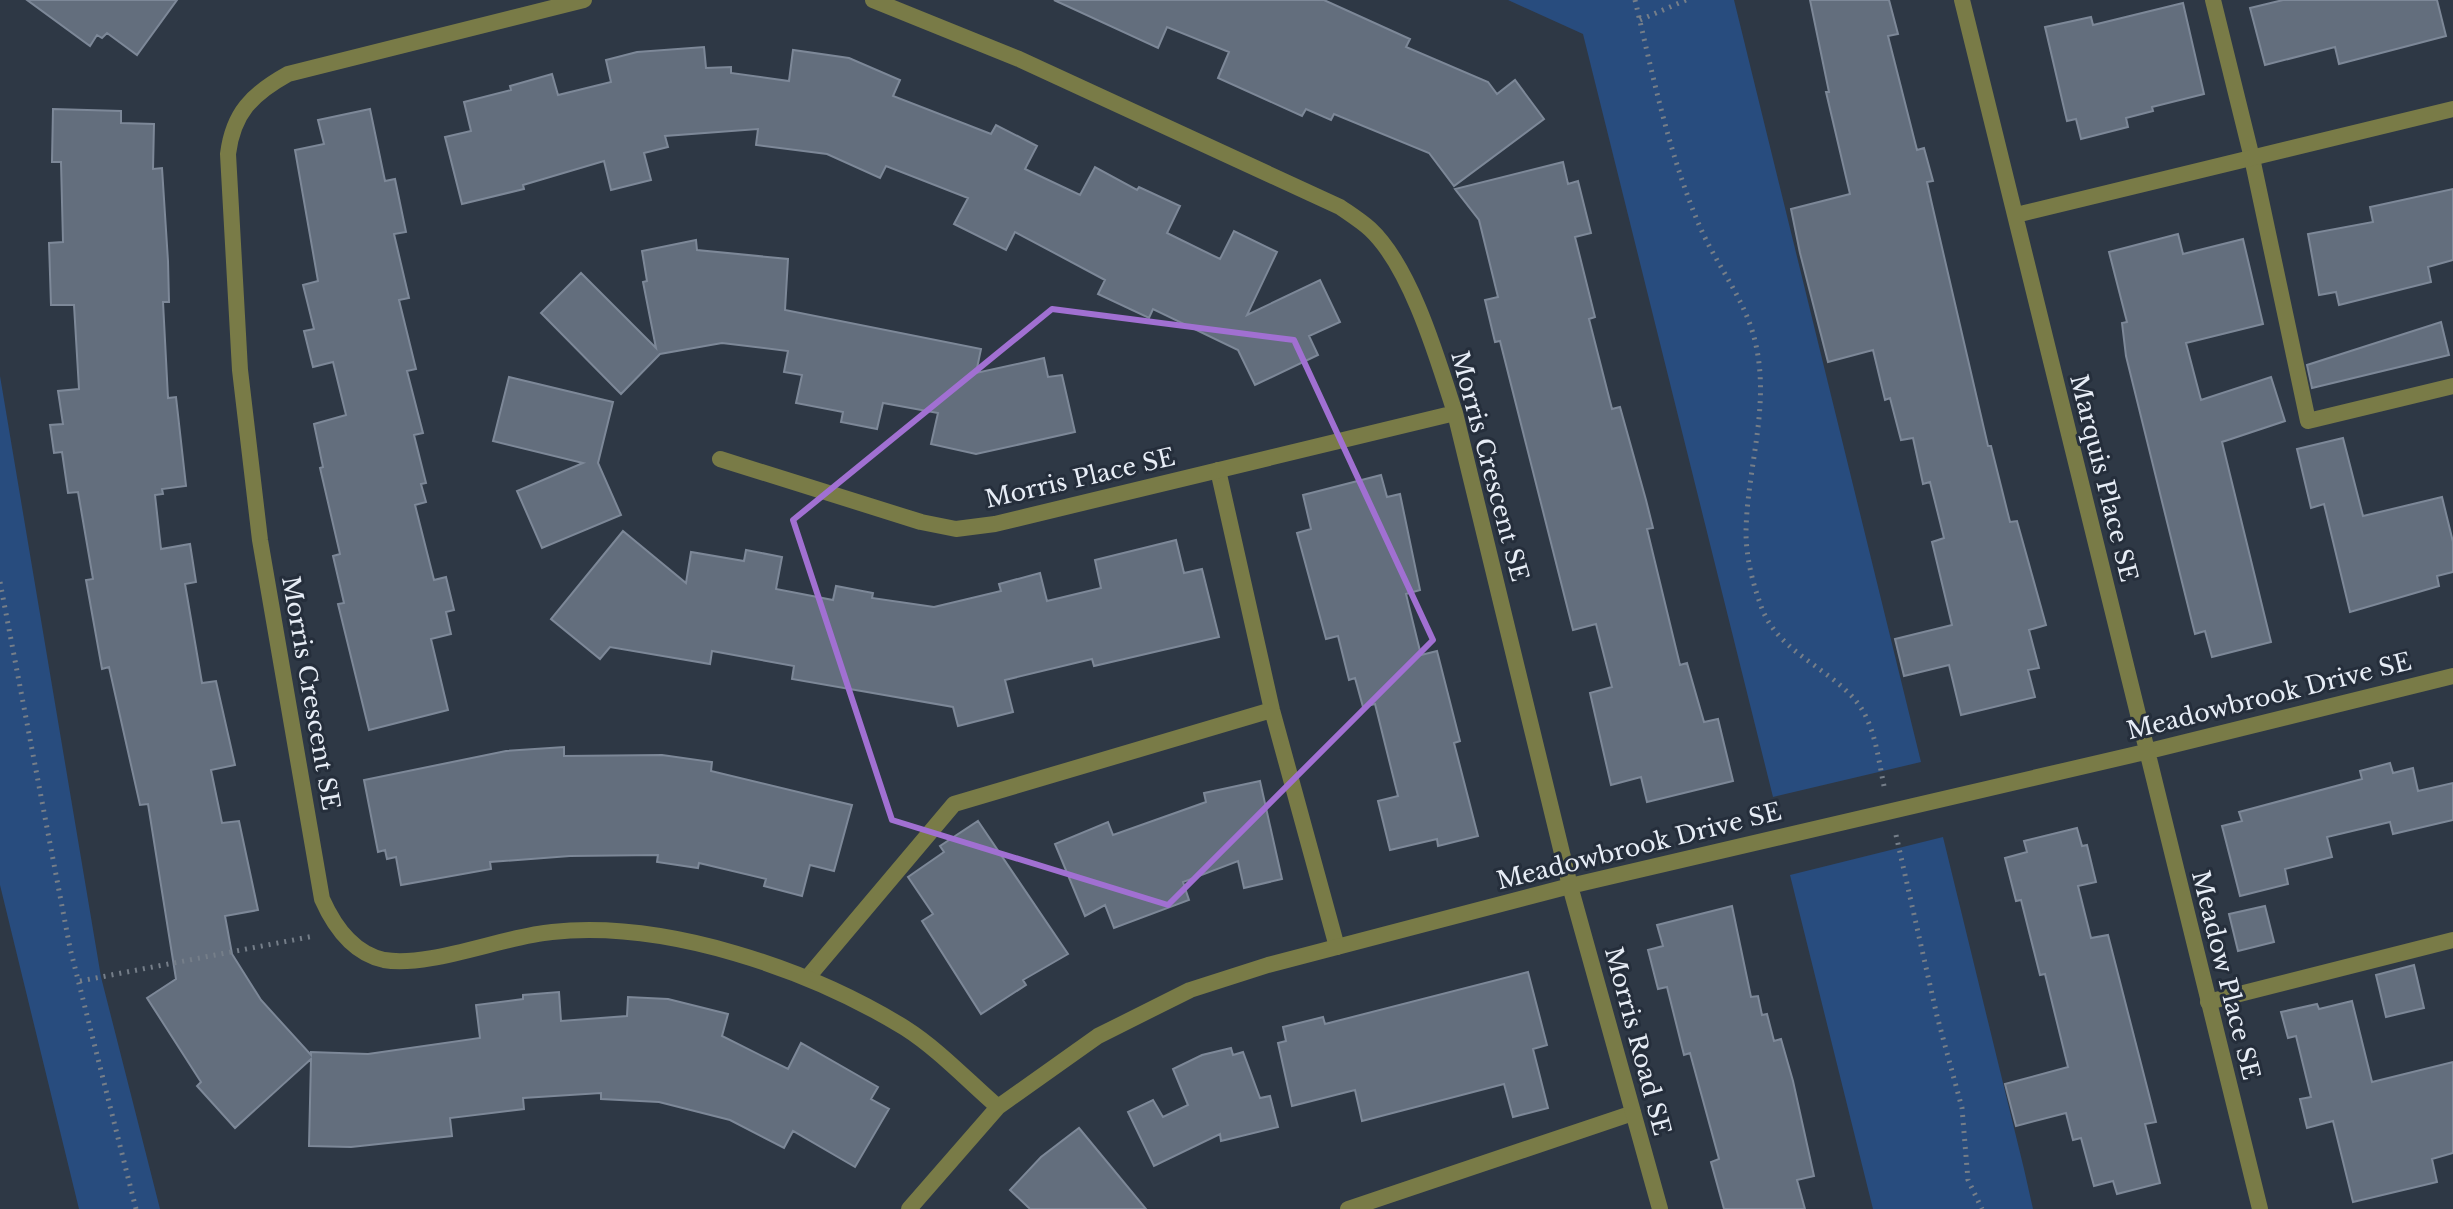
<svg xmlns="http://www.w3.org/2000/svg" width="2453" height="1209" viewBox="0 0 2453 1209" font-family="'Libre Baskerville',serif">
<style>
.green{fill:#284c7e}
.building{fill:#636e7d;stroke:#7d8898;stroke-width:2}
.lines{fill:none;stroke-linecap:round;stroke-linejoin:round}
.path{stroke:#757e89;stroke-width:5;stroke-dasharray:2 6;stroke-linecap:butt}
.service{stroke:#797b47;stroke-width:16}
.minor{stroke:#797b47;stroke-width:16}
.marked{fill:none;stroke:#a170d2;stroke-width:6;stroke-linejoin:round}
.labels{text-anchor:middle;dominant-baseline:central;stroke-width:6;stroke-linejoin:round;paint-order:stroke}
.street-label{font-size:24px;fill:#e7edf6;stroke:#252e3b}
</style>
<rect width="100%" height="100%" fill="#2e3845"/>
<path class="green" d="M 1508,0 L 1734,0 L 1921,762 L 1773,797 L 1583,34 Z
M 0,376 L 101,977 L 160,1209 L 79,1209 L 0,885 Z
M 1943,837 L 2024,1169 L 2033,1209 L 1873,1209 L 1790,875 Z"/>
<path class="building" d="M 27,0 L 177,0 L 137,55 L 107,33 L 102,38 L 97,35 L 90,46 Z
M 1054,0 L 1324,0 L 1410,39 L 1406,47 L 1488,82 L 1497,94 L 1515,80 L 1544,119 L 1454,186 L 1429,153 L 1334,114 L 1331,120 L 1306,109 L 1302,116 L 1218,78 L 1229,52 L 1167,27 L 1158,48 Z
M 1810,0 L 1889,0 L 1898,34 L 1888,36 L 1917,150 L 1924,148 L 1933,181 L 1927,182 L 1931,200 L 1988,446 L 1991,446 L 2010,522 L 2017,521 L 2046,625 L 2029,630 L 2039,668 L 2028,670 L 2035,697 L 1961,715 L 1949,665 L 1904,676 L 1895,639 L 1952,625 L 1932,542 L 1944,538 L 1930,482 L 1923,484 L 1913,438 L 1901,440 L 1890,398 L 1885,400 L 1873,350 L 1828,362 L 1800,253 L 1791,209 L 1850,194 L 1826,92 L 1829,92 Z
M 2283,0 L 2437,0 L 2446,36 L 2339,64 L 2335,47 L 2265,65 L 2250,8 Z
M 2183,3 L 2204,94 L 2152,107 L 2153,111 L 2126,118 L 2128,127 L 2081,139 L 2076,119 L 2067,121 L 2045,27 L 2091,17 L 2093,25 Z
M 704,47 L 706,68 L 731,67 L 731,73 L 789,81 L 793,50 L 849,58 L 900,80 L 893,96 L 991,134 L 996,125 L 1037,146 L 1025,169 L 1080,195 L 1095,167 L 1137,190 L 1139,187 L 1180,206 L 1167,233 L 1220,259 L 1234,231 L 1277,252 L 1247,315 L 1320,280 L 1340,322 L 1309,336 L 1318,355 L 1255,385 L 1238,350 L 1153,309 L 1149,318 L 1098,294 L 1105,280 L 1015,232 L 1006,250 L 954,224 L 968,198 L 886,166 L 880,178 L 827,154 L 756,145 L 758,129 L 665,136 L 668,147 L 644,153 L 651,180 L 611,190 L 604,161 L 523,185 L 524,189 L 462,204 L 445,137 L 471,131 L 464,102 L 511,90 L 510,86 L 552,74 L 558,95 L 611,82 L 606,60 L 637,52 Z
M 53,109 L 121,111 L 121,123 L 154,124 L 153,169 L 162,168 L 168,261 L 169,302 L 163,302 L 168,398 L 176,397 L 186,486 L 162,489 L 163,494 L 155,495 L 161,549 L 190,544 L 196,582 L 185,584 L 202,683 L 216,681 L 235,765 L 211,770 L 222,823 L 239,821 L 258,910 L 225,916 L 232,954 L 261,1000 L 311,1055 L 311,1052 L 368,1054 L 480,1038 L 476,1005 L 523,999 L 523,995 L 559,992 L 561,1021 L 627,1016 L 628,997 L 668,999 L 728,1014 L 722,1036 L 788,1069 L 801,1043 L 878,1087 L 871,1099 L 889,1109 L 855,1167 L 793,1131 L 784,1148 L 730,1120 L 659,1102 L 601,1099 L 601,1093 L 523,1098 L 524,1109 L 450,1118 L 452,1136 L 351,1147 L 309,1146 L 311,1059 L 235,1128 L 197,1086 L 201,1082 L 147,998 L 176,979 L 148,804 L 140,805 L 109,667 L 102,669 L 86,580 L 93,579 L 78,492 L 68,493 L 62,452 L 54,453 L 50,425 L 63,424 L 58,391 L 79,389 L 74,305 L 51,305 L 49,243 L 63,242 L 61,162 L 52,162 Z
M 370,109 L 385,181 L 395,179 L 406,232 L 394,234 L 409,298 L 399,300 L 416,369 L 407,371 L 423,433 L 414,435 L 426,483 L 421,484 L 426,502 L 415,505 L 434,580 L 446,577 L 454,610 L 446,612 L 451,634 L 431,639 L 448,710 L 369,730 L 338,604 L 344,603 L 333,556 L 340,554 L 320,468 L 323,467 L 314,424 L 346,415 L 333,362 L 313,367 L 304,331 L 314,329 L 303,285 L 318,281 L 295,150 L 324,144 L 318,120 Z
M 1563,162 L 1568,184 L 1578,181 L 1591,233 L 1575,237 L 1595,317 L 1589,319 L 1612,409 L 1620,407 L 1646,500 L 1653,528 L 1647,529 L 1680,665 L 1687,663 L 1704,722 L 1718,719 L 1733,781 L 1647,802 L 1641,777 L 1611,785 L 1590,693 L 1612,687 L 1596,624 L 1573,630 L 1500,341 L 1495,342 L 1485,300 L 1498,297 L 1479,220 L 1455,189 Z
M 2453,189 L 2453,260 L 2428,267 L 2431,282 L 2339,305 L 2336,292 L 2319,295 L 2308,234 L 2373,222 L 2370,207 Z
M 2178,234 L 2183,254 L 2243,239 L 2263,324 L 2186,343 L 2201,400 L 2271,377 L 2285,421 L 2222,442 L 2271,642 L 2212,657 L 2205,631 L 2195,634 L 2176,558 L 2126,356 L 2122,323 L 2127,322 L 2109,252 Z
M 696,240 L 697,250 L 788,259 L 785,310 L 981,349 L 976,373 L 1044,358 L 1048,377 L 1062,375 L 1075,432 L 976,454 L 931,444 L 938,413 L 883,403 L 877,429 L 841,422 L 843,412 L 796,403 L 802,375 L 784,372 L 788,351 L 722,343 L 660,354 L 621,394 L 541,313 L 581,273 L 656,348 L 643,282 L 647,281 L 642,251 Z
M 2441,322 L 2449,355 L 2312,388 L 2307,365 Z
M 509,377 L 613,402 L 598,463 L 621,515 L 542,548 L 517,491 L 583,463 L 493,441 Z
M 2343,438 L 2363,516 L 2442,497 L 2453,542 L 2453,572 L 2437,576 L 2439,586 L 2350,612 L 2324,504 L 2311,508 L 2297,449 Z
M 1381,475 L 1387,497 L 1400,494 L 1420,590 L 1406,594 L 1421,655 L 1437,651 L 1460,741 L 1454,743 L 1478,836 L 1438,846 L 1437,839 L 1390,850 L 1378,801 L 1398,796 L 1375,704 L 1363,707 L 1355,678 L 1349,680 L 1338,636 L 1326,639 L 1297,533 L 1311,529 L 1303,495 Z
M 623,531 L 686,583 L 691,552 L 744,561 L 746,550 L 782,557 L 776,589 L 833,600 L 836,586 L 873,593 L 872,598 L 934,607 L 1001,591 L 999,584 L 1040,573 L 1047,601 L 1101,588 L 1095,560 L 1176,540 L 1184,573 L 1202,569 L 1219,637 L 1094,666 L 1092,659 L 1005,680 L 1013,712 L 958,726 L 953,707 L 792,679 L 794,666 L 712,651 L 710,664 L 610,647 L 600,659 L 551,619 Z
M 564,747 L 564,756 L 662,755 L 712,762 L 711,771 L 852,805 L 834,871 L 810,865 L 802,896 L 764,886 L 766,879 L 699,863 L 698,868 L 657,862 L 658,855 L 570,856 L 490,862 L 491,869 L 401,885 L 396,857 L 387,859 L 385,850 L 378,852 L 364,780 L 506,751 Z
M 2390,763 L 2393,773 L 2413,768 L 2418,791 L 2453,783 L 2453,820 L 2393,834 L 2390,822 L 2327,837 L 2332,857 L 2285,869 L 2288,884 L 2240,896 L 2222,826 L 2242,821 L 2239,812 L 2362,779 L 2360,771 Z
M 1260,781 L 1282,879 L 1244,888 L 1238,861 L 1183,882 L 1189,900 L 1114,928 L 1105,905 L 1085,916 L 1055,844 L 1108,822 L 1113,835 L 1206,802 L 1204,793 Z
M 978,821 L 1068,954 L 1023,980 L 1026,985 L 981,1014 L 922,921 L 933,914 L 908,877 L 944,852 L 940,846 Z
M 2077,828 L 2082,846 L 2087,845 L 2096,882 L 2078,886 L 2091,938 L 2108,935 L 2156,1122 L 2145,1124 L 2160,1183 L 2117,1194 L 2113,1181 L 2094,1186 L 2081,1138 L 2073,1140 L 2066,1113 L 2016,1126 L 2005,1084 L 2068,1067 L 2045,974 L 2040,975 L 2021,900 L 2016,901 L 2005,858 L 2027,852 L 2024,841 Z
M 1732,906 L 1751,997 L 1758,996 L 1762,1015 L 1767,1014 L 1774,1041 L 1781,1039 L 1793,1081 L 1814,1176 L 1797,1180 L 1805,1209 L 1724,1209 L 1711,1162 L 1719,1159 L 1690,1053 L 1684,1055 L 1667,987 L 1658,989 L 1648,950 L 1663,946 L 1657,925 Z
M 2265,906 L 2274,942 L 2238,951 L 2229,914 Z
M 2414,965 L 2424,1008 L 2386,1017 L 2376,975 Z
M 1528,972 L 1547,1045 L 1533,1049 L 1548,1108 L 1513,1117 L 1504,1084 L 1362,1121 L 1355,1090 L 1292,1106 L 1278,1043 L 1286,1041 L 1283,1027 L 1323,1017 L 1325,1024 Z
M 2352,1001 L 2372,1082 L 2453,1062 L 2453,1153 L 2432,1159 L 2437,1182 L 2353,1202 L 2333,1121 L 2307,1128 L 2300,1099 L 2311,1097 L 2296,1036 L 2288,1038 L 2281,1012 L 2317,1004 L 2319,1009 Z
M 1231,1048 L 1233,1055 L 1243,1052 L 1260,1098 L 1270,1096 L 1278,1127 L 1221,1141 L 1220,1134 L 1154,1166 L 1128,1112 L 1153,1100 L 1163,1117 L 1188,1105 L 1173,1069 L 1202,1055 Z
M 1079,1128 L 1146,1209 L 1030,1209 L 1010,1190 L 1041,1157 Z"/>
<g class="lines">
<path class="path" d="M 1635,0 C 1653,76 1669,155 1700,227 C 1717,266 1745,299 1755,341 C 1771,406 1747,467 1746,532 C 1746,556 1752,581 1760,603 C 1775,651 1827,666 1856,701 C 1875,724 1878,758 1884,786
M 1640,20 L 1686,0
M 0,582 L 70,948 L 136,1209
M 1896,835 L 1937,1016 L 1962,1108 L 1968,1180 L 1982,1209
M 80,981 L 314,936"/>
<path class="service" d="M 2213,0 L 2252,158 L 2308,421 L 2453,386
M 1218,470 L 1272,710 L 1337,947
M 808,977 L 954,804 L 1272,710
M 2208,1002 L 2453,940
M 1348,1209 L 1633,1113"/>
<path class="minor" d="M 584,0 L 288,74 C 252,94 233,113 228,154 L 240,370 L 260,540 L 322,899 C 334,926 352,953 384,960 C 429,968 504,936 552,932 C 666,920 809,969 905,1028 C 938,1049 968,1081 998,1107
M 873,0 L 1019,59 L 1340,207 C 1350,214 1361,221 1370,229 C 1411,267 1438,360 1455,413 L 1570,886 L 1660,1209
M 1962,0 L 2260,1209
M 2016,215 L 2453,109
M 720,459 L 921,522 L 956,529 L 995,524 L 1455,413
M 909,1209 L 998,1107 L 1098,1036 L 1190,990 L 1268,965 L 1570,886 L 2145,752 L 2453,676"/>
</g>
<path class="marked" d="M 1052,309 L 1294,340 L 1433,640 L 1168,905 L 892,820 L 793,520 Z"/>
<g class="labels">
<g class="street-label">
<text transform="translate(1490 466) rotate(75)">Morris Crescent SE</text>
<text transform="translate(1080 478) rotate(-13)">Morris Place SE</text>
<text transform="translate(2104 478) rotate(76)">Marquis Place SE</text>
<text transform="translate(311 693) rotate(80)">Morris Crescent SE</text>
<text transform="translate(2269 696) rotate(-14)">Meadowbrook Drive SE</text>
<text transform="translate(1639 846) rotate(-14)">Meadowbrook Drive SE</text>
<text transform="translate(2226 975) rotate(76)">Meadow Place SE</text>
<text transform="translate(1638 1041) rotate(75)">Morris Road SE</text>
</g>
</g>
</svg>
